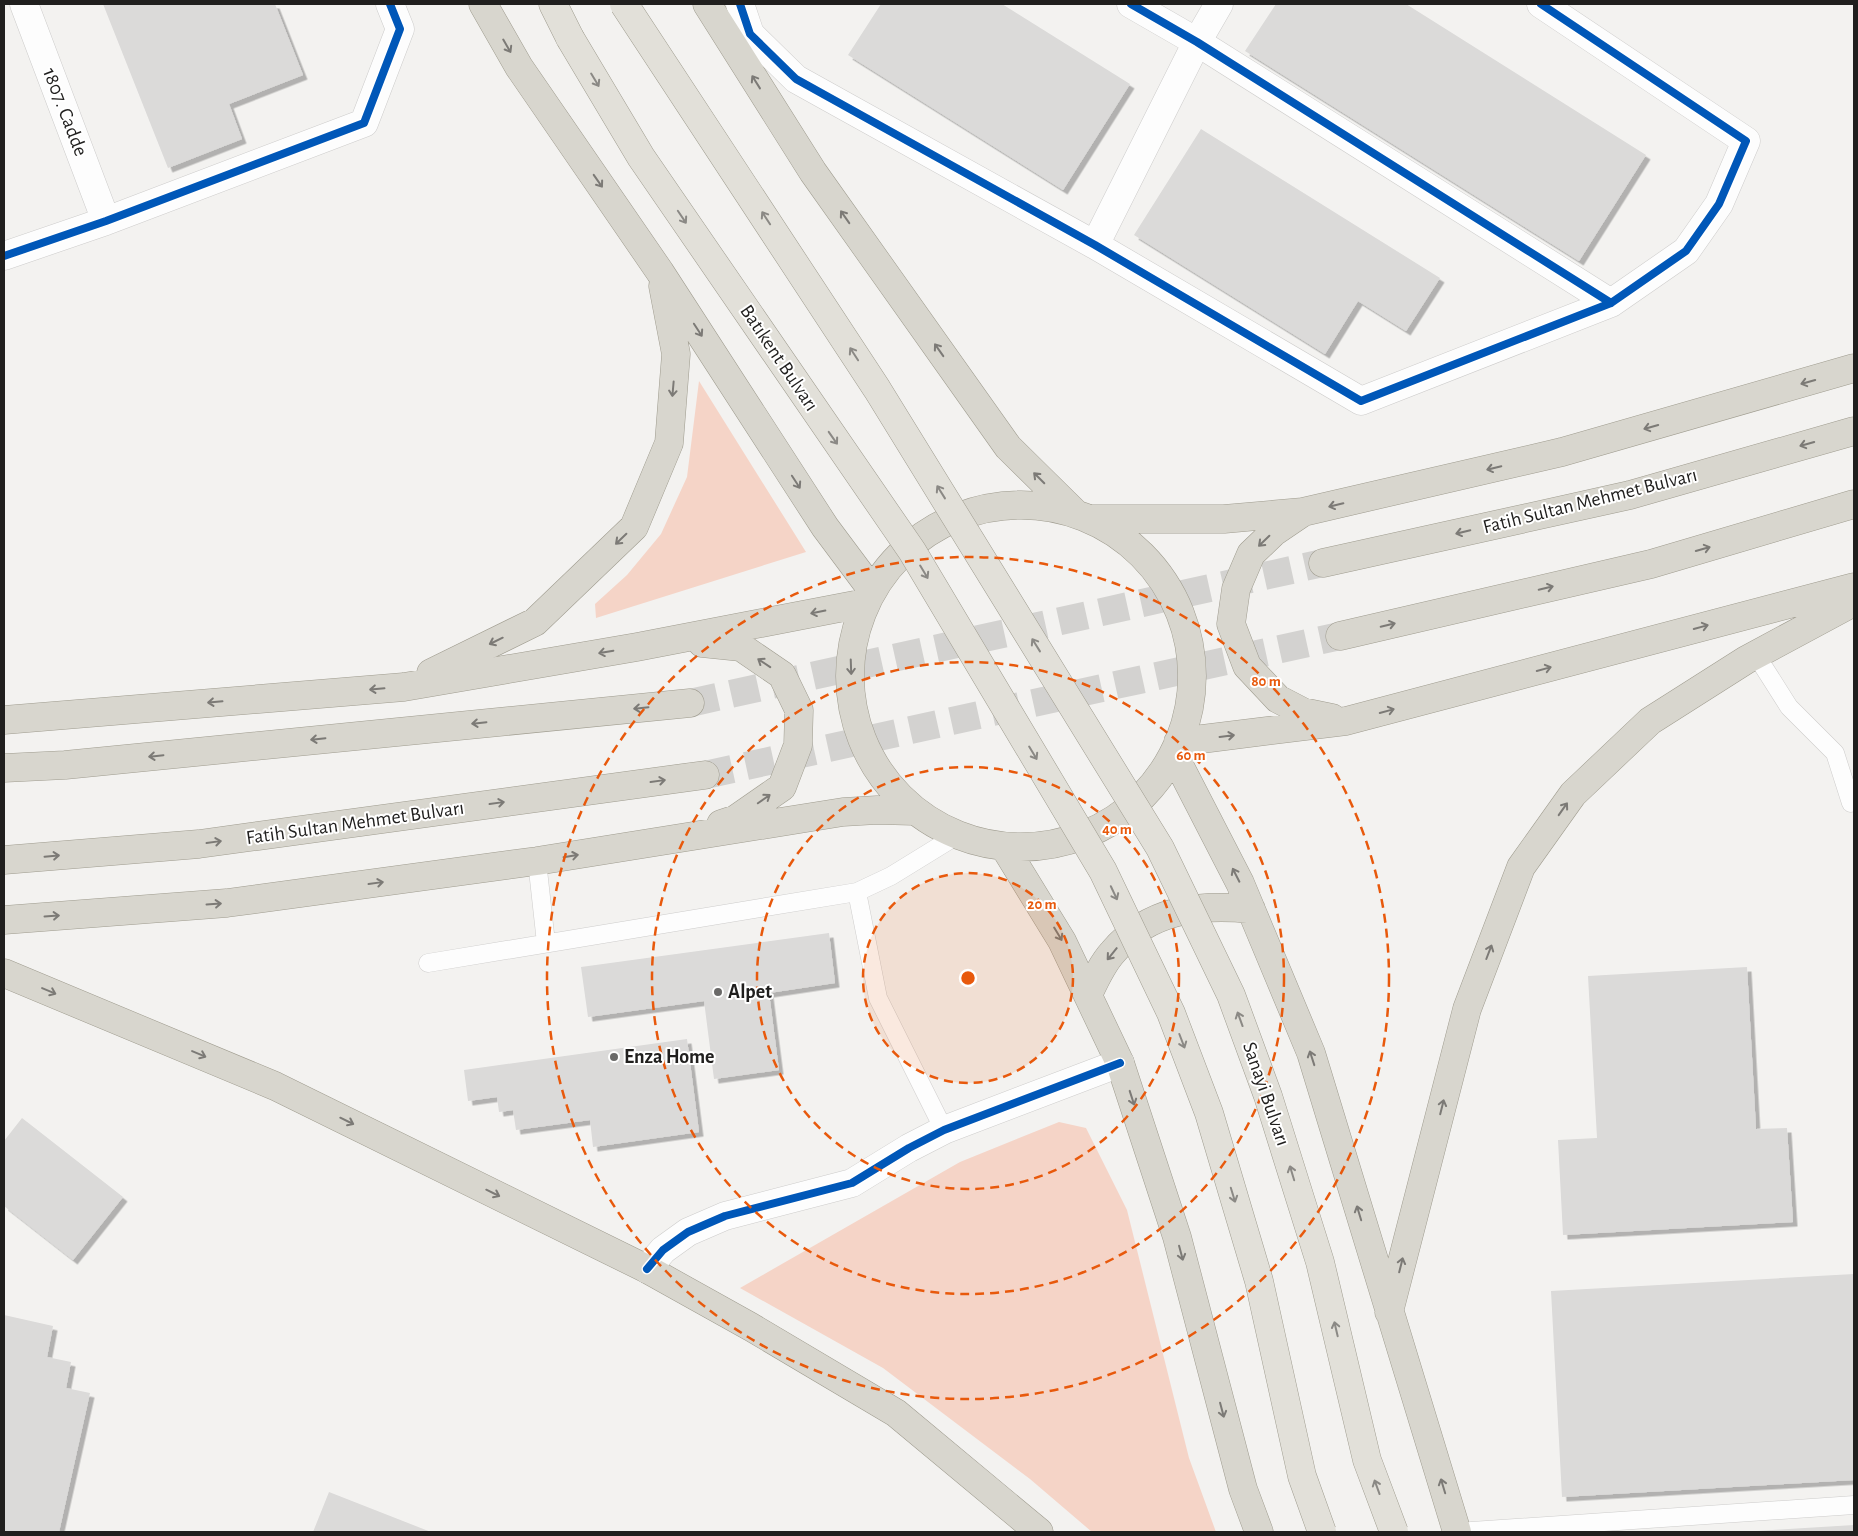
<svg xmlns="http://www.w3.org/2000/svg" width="1858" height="1536" viewBox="0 0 1858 1536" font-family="'Alegreya Sans',sans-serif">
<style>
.green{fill:#f5d4c7}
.building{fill:#dbdad9;filter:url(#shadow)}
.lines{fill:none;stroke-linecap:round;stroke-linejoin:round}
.trunk-tunnel{stroke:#d3d2d0;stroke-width:28;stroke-dasharray:28 14;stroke-linecap:butt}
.service-casing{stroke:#cdcccb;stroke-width:19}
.minor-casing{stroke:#cdcccb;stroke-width:29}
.primary-casing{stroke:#9f9c8f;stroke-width:29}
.trunk-casing{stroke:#9f9c8f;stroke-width:29}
.service{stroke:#fdfdfd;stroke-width:18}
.minor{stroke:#fdfdfd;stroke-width:28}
.primary{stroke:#e2e0d9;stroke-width:28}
.trunk{stroke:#d8d6ce;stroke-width:28}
.primary-bridge-casing{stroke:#9f9c8f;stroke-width:29;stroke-linecap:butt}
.primary-bridge{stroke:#e2e0d9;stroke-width:28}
.cycleway-casing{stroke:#fff;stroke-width:11}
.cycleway{stroke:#0057b8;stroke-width:8}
.oneway{stroke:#7c7a76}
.oneway2{stroke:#8b8985}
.ring{fill:none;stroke:#e8590c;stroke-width:2.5;stroke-dasharray:9 6}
.poi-dot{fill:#6a6968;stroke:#fff;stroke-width:2}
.labels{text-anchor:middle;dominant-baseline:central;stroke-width:4;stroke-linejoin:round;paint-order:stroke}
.street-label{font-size:20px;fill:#201f1e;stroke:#fff}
.poi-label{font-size:20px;font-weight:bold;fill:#201f1e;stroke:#fff;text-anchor:start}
.centre{fill:#e8590c;stroke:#fff;stroke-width:2.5}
.ring-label{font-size:15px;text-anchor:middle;font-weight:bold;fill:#e8590c;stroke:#fff;stroke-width:4;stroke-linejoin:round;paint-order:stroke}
</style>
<defs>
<filter id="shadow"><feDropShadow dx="4.5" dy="4.5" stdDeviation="0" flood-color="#0004"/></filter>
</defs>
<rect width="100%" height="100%" fill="#f3f2f0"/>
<path class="green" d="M 699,381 L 806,552 L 596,618 L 595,604 L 627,575 L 661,534 L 687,477 Z
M 1059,1122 L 1086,1128 L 1127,1210 L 1189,1458 L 1216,1532 L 1092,1532 L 1030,1479 L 883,1368 L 740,1288 L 960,1162 Z"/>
<path class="building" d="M 103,4 L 275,4 L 303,75 L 229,104 L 242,139 L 168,168 Z
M 881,4 L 1002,4 L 1130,84 L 1063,190 L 848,55 Z
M 1276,4 L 1406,4 L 1646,155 L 1579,261 L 1245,51 Z
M 1201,129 L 1440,278 L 1406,331 L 1358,301 L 1325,354 L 1134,235 Z
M 829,933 L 835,983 L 769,993 L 779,1070 L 714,1079 L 704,1001 L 588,1017 L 581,967 Z
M 1747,967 L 1756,1129 L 1787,1128 L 1793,1222 L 1563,1235 L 1558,1140 L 1597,1138 L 1588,976 Z
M 687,1039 L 699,1132 L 593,1147 L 590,1120 L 516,1130 L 513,1110 L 499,1112 L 497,1097 L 468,1101 L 464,1070 Z
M 22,1118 L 123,1197 L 73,1260 L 4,1206 L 4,1141 Z
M 1854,1274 L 1854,1480 L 1562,1497 L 1551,1291 Z
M 4,1315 L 53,1326 L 47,1357 L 71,1362 L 66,1388 L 90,1393 L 59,1532 L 4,1532 Z
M 329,1492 L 431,1532 L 313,1532 Z
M 1854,1525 L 1854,1532 L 1756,1532 L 1756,1531 Z"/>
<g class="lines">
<path class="trunk-tunnel" d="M 690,703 L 1323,563
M 705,775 L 1340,636"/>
<g class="service-casing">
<path id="service" d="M 1756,655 L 1789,707 L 1835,753 L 1851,803
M 537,861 L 546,943
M 857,892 L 878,998 L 944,1130
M 428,963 L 857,892 L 891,876 L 956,836
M 1457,1532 L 1854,1505"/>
</g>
<g class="minor-casing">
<path id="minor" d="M 24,4 L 106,221
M 740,4 L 750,34 L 796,79 L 1095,245 L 1361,401 L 1611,303 L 1686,251 L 1719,204 L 1746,141 L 1541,4
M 1131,4 L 1197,42 L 1611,303
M 1095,245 L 1197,42 L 1219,4
M 4,256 L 106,221 L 364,123 L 400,29 L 390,4
M 647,1269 L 663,1250 L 688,1232 L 725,1216 L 852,1183 L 909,1148 L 944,1130 L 1120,1063"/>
</g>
<g class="primary-casing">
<path id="primary" d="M 553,4 L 570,38"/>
</g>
<g class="trunk-casing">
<path id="trunk" d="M 483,4 L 519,67 L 660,272 L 825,527 L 872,590
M 707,4 L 813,172 L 1008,447 L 1074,512
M850 676a171 171 0 1 1 342 0a171 171 0 1 1-342 0Z
M 1302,513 L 1274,532 L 1251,554 L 1236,589 L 1231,624 L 1247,666 L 1278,699 L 1303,712 L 1332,718
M 1092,519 L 1224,519 L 1303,512 L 1562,452 L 1854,368
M 1323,563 L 1630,495 L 1854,431
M 1340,636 L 1651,564 L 1854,504
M 702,643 L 741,647 L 782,675 L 799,710 L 798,745 L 782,787 L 736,819 L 721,824
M 431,673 L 535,622 L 634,527 L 669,443 L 676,354 L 663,286
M 4,720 L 404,687 L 637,647 L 865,603
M 1178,742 L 1346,721 L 1854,587
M 1174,755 L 1240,883 L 1311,1053 L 1457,1532
M 4,768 L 65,765 L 690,703
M 1005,848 L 1062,941 L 1120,1063 L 1177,1237 L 1243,1489 L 1259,1532
M 4,860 L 199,844 L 705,775
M 4,920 L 227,903 L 537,861 L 843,812 L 877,810 L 913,811
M 4,973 L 275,1086 L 647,1269 L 751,1327 L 896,1413 L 1039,1532
M 1088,995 C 1095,980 1102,964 1113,952 C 1149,909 1199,904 1251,909
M 1389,1312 L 1467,1009 L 1521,867 L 1573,794 L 1650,721 L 1746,660 L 1854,602"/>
</g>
<use href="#service" class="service"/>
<use href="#minor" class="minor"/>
<use href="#primary" class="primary"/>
<use href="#trunk" class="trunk"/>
<g class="primary-bridge-casing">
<path id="primary-bridge" d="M 624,4 L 877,389 L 1160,848 L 1231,995 L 1268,1096 L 1320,1262 L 1367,1460 L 1394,1532
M 570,38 L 641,157 L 912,551 L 1103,871 L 1171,1013 L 1209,1113 L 1259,1281 L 1302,1476 L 1322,1532"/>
</g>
<use href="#primary-bridge" class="primary-bridge"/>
<g class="cycleway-casing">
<path id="cycleway" d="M 740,4 L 750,34 L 796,79 L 1095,245 L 1361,401 L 1611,303 L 1686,251 L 1719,204 L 1746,141 L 1541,4
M 1131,4 L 1197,42 L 1611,303
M 4,256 L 106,221 L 364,123 L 400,29 L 390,4
M 647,1269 L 663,1250 L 688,1232 L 725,1216 L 852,1183 L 909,1148 L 944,1130 L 1120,1063"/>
</g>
<use href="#cycleway" class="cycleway"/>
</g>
<defs><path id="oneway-shaft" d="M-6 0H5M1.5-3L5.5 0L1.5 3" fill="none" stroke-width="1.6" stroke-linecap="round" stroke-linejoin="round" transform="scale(1.25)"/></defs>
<g class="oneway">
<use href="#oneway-shaft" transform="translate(507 46) rotate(60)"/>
<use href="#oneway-shaft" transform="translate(756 82) rotate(-122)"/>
<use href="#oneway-shaft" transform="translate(598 181) rotate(55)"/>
<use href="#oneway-shaft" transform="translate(845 217) rotate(-125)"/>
<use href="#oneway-shaft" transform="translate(698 330) rotate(57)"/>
<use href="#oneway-shaft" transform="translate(939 350) rotate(-125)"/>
<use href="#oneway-shaft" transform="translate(1808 382) rotate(164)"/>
<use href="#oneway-shaft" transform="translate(673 389) rotate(95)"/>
<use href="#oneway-shaft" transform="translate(1651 427) rotate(164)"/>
<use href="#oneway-shaft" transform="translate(1807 444) rotate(164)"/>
<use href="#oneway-shaft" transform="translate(1494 468) rotate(167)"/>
<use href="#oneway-shaft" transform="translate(1039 478) rotate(-135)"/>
<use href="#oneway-shaft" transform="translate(796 482) rotate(57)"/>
<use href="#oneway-shaft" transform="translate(1336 505) rotate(167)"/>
<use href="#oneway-shaft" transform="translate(1463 532) rotate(167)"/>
<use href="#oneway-shaft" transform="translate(621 539) rotate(136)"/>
<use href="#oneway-shaft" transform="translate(1264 541) rotate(136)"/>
<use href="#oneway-shaft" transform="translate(1703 549) rotate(-16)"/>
<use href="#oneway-shaft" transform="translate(1546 588) rotate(-13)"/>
<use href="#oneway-shaft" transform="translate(818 612) rotate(169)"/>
<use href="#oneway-shaft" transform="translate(1388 625) rotate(-13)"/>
<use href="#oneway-shaft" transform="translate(1701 627) rotate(-15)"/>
<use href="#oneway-shaft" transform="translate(496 641) rotate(154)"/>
<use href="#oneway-shaft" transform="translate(606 652) rotate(170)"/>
<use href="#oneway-shaft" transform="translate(764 663) rotate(-146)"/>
<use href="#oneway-shaft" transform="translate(851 667) rotate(88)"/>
<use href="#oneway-shaft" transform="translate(1544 669) rotate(-15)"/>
<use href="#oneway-shaft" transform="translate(377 689) rotate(175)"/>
<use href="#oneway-shaft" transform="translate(215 702) rotate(175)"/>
<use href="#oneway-shaft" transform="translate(641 708) rotate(174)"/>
<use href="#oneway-shaft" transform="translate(1387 711) rotate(-15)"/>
<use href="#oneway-shaft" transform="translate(479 723) rotate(174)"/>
<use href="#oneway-shaft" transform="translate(1227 736) rotate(-7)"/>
<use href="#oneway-shaft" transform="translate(318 739) rotate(174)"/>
<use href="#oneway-shaft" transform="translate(156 756) rotate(174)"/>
<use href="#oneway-shaft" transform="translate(658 781) rotate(-8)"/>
<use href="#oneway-shaft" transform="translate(764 799) rotate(-35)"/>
<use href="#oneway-shaft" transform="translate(497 803) rotate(-8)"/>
<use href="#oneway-shaft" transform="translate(1563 809) rotate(-55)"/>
<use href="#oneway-shaft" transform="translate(214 842) rotate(-8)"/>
<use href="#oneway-shaft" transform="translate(52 856) rotate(-5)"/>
<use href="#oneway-shaft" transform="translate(571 856) rotate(-9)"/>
<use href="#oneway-shaft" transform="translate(1236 875) rotate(-117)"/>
<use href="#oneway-shaft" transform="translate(376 883) rotate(-8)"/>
<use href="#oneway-shaft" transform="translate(214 904) rotate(-4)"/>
<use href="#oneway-shaft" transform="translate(52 916) rotate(-4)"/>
<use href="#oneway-shaft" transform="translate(1058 934) rotate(59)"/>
<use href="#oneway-shaft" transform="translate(1489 952) rotate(-69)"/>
<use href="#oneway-shaft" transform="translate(1112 954) rotate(129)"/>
<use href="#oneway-shaft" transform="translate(49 991) rotate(23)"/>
<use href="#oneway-shaft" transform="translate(199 1054) rotate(23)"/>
<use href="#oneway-shaft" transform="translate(1312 1058) rotate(-108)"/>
<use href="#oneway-shaft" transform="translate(1132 1098) rotate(72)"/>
<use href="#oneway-shaft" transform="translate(1442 1107) rotate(-76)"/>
<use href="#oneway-shaft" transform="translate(347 1121) rotate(26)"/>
<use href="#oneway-shaft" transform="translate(493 1193) rotate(26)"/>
<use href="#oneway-shaft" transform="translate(1359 1213) rotate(-107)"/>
<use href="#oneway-shaft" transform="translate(1181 1253) rotate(75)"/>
<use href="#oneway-shaft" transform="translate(1401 1265) rotate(-76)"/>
<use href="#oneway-shaft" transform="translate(1222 1410) rotate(75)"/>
<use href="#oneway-shaft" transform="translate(1443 1486) rotate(-107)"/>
</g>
<g class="oneway2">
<use href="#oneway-shaft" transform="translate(595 80) rotate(59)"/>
<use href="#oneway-shaft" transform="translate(682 217) rotate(56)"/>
<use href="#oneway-shaft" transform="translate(766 218) rotate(-123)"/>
<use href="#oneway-shaft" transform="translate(854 354) rotate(-123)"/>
<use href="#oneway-shaft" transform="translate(833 438) rotate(55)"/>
<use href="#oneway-shaft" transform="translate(941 492) rotate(-122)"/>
<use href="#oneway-shaft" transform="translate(924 572) rotate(59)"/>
<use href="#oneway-shaft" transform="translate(1036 645) rotate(-122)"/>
<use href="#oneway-shaft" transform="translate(1033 753) rotate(59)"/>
<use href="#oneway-shaft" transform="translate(1114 893) rotate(65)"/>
<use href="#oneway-shaft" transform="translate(1240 1019) rotate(-110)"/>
<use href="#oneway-shaft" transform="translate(1182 1041) rotate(69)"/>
<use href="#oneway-shaft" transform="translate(1292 1173) rotate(-107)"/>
<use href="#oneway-shaft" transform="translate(1233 1195) rotate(73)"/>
<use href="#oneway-shaft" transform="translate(1336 1329) rotate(-103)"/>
<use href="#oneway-shaft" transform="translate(1377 1487) rotate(-110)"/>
</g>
<circle cx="968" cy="978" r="105" fill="#e8590c" fill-opacity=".12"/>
<g class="ring">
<circle cx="968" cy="978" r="105"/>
<circle cx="968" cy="978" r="211"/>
<circle cx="968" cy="978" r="316"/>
<circle cx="968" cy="978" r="421"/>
</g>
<g class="poi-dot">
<circle cx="718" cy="992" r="5"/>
<circle cx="614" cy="1057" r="5"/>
</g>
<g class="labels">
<g class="street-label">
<text transform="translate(65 112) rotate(69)">1807. Cadde</text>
<text transform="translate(779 358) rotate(56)">Batıkent Bulvarı</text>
<text transform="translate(1590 501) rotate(-14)">Fatih Sultan Mehmet Bulvarı</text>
<text transform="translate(355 823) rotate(-8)">Fatih Sultan Mehmet Bulvarı</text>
<text transform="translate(1266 1094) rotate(71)">Sanayi Bulvarı</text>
</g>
<g class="poi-label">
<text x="728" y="992">Alpet</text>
<text x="624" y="1057">Enza Home</text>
</g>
</g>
<circle cx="968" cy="978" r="8" class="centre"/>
<g class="ring-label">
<text x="1266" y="686">80 m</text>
<text x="1191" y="760">60 m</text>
<text x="1117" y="834">40 m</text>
<text x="1042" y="909">20 m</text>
</g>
<rect width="1858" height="1536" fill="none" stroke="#201f1e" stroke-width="10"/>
</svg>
